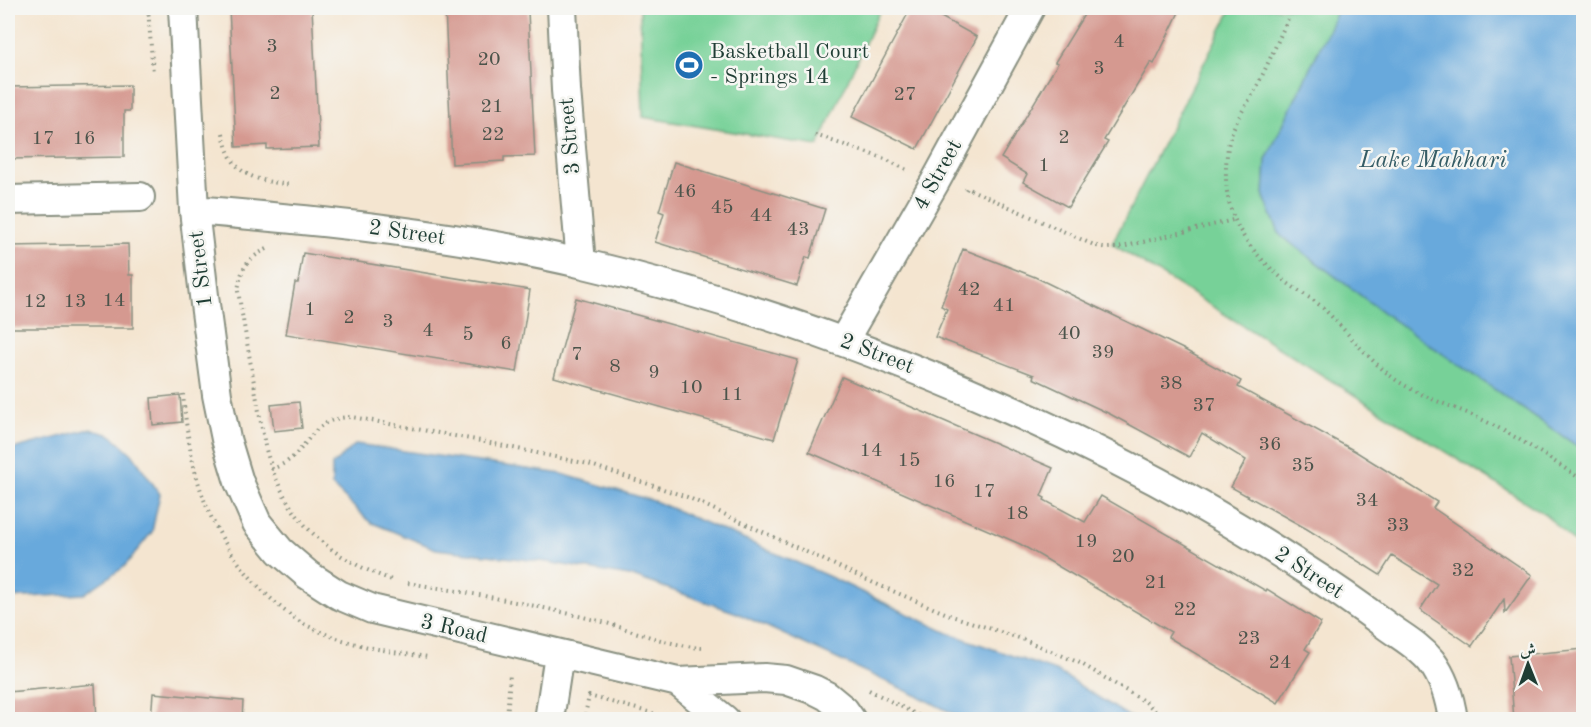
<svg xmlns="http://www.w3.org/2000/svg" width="1591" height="727" viewBox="0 0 1591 727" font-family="'Old Standard TT',Amiri,serif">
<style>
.green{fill:#77d198;stroke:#4b8766;stroke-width:1.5}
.water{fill:#68a9dc;stroke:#447388;stroke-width:1.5}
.building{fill:#d59990}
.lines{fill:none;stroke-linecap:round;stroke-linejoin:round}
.minor-casing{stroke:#8a9182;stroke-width:32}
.path{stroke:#8a9182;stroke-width:4;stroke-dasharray:1.5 4.5;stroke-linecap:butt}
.minor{stroke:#fff;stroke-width:28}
.labels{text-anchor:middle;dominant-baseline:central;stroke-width:5;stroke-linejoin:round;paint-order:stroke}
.number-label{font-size:20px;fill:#4c544b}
.poi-label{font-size:22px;fill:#1f3d34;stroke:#f6f6f2;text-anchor:start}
.street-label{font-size:22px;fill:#1f3d34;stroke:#f6f6f2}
.water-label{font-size:24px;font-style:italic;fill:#355d66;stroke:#f6f6f2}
</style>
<rect width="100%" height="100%" fill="#f6f6f2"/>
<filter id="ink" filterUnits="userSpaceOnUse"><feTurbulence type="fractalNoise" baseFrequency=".0167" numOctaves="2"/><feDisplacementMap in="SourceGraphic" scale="12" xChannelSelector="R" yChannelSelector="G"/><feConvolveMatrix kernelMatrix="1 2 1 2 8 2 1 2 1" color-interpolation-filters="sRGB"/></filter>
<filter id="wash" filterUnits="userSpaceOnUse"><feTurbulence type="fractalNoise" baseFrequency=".008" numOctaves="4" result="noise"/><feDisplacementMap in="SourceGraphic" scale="24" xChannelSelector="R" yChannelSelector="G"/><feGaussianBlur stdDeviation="1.35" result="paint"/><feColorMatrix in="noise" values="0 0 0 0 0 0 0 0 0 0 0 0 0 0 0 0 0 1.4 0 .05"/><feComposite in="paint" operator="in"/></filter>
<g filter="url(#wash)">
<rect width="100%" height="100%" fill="#f4e5d0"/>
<path class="green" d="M 640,8 L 881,8 L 818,146 L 643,117 Z
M 1232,8 L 1339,8 L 1266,160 L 1264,197 L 1280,235 L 1392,319 L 1583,450 L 1583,551 L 1545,514 L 1112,244 Z"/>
<path class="water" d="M 1339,8 L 1583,8 L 1583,450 L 1392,319 L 1280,235 L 1264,197 L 1266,160 Z
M 90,429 L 111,435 L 132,454 L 160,494 L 152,532 L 124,567 L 84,594 L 8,598 L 8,450 Z
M 356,444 L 562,474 L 657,502 L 828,576 L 948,633 L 1058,672 L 1133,719 L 964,719 L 920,697 L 737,613 L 635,577 L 547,562 L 436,549 L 370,522 L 332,486 L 332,465 Z"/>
<g id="blocks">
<path class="building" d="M 229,8 L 312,8 L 319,147 L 267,149 L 267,145 L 236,147 Z
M 445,8 L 497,8 L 497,13 L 528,11 L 535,156 L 504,157 L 504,161 L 452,164 Z
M 911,8 L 925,8 L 977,37 L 917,149 L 852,117 Z
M 1088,8 L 1181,8 L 1154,64 L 1151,62 L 1104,140 L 1108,142 L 1068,207 L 1023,182 L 1027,174 L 1001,158 L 1058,63 L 1055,62 Z
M 130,85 L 130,111 L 124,111 L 124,157 L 8,159 L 8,87 Z
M 674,162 L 825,209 L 810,258 L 806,257 L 797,286 L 655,242 L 664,213 L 659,211 Z
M 128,244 L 129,275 L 133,275 L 133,328 L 8,328 L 8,246 Z
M 963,249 L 1035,277 L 1084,301 L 1183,349 L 1241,381 L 1238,387 L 1355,451 L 1437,502 L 1433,508 L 1532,575 L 1505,613 L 1504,599 L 1472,646 L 1420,610 L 1437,584 L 1392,556 L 1380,575 L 1307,529 L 1231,487 L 1246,460 L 1202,433 L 1189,457 L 1110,414 L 1033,378 L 1034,375 L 935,337 L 947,309 L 941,306 Z
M 303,253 L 530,290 L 517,372 L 286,334 L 295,283 L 298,283 Z
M 576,298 L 798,360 L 774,439 L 554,377 Z
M 842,377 L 1053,468 L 1041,496 L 1045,498 L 1044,500 L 1085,522 L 1101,496 L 1266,591 L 1267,589 L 1321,623 L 1305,649 L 1310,652 L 1278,703 L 1168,637 L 1171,632 L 1020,544 L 809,452 Z
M 180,395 L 182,422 L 153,425 L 151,398 Z
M 299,402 L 302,428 L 274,431 L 271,405 Z
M 1584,649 L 1584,720 L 1514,720 L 1509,656 Z
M 95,684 L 97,720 L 8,720 L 8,692 Z
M 153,693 L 243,701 L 242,720 L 151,720 Z"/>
</g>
</g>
<g filter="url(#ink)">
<use href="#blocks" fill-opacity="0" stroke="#8a9182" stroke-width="1.5"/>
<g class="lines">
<g class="minor-casing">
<path id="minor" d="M 183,8 L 194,210 L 205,304 L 217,395 L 226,439 L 239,482 L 257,523 L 280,551 L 308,575 L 339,595 L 372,609 L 678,682 L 764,678 L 786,680 L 815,690 L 827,696 L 844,710 L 851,720
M 562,8 L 566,90 L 581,263
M 8,200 L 140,197
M 194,210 C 325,221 456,234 584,264 C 727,297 863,345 997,404 C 1102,450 1204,503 1300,566 C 1330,585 1359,605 1387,626 C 1402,637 1419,646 1431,661 C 1444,678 1450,698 1453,720
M 844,340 L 935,182 L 1030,8
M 678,682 L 725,720
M 549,720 L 559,654"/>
</g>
<path class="path" d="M 148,8 L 153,73
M 1293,8 C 1280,35 1269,63 1255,90 C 1245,108 1231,126 1228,147 C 1219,208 1239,242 1285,281 C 1296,290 1310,297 1322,307 C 1347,331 1368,360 1396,380 C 1424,399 1457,407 1487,422 C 1521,439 1552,460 1584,481
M 223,133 C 231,176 253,180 292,185
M 815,135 L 885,159 L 907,170
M 966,190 L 967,188 L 1096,246 L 1108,248 L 1118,248 L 1233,220
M 267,249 C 246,259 241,269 238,291 L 265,446 C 284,517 323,555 392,580
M 183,394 C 190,471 205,530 260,588 C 274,602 292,619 310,627 C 347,645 388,652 428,657
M 271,469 C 312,457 303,418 352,417 L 476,440 L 588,464 L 687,497 L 876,584 L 952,616 L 1022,639 L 1080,663 L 1147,703 L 1164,720
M 408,583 C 472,593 536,605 599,621 C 633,630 666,645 702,648
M 869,690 L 927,720
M 507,720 L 510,673
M 584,720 L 589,696 L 674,719"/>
<use href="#minor" class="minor"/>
</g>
</g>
<defs>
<g id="stadium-disc" transform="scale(1.5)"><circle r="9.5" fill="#1f6fb2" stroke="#f6f6f2"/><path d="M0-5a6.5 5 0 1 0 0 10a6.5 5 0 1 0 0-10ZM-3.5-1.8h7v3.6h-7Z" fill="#fff"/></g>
</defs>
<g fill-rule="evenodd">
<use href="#stadium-disc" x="689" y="65"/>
</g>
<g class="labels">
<g class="number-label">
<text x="1119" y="42">4</text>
<text x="272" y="47">3</text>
<text x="489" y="60">20</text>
<text x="1099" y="69">3</text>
<text x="275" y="94">2</text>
<text x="905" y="95">27</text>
<text x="492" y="107">21</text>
<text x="493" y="135">22</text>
<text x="1064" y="138">2</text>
<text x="43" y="139">17</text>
<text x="84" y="139">16</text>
<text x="1044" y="166">1</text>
<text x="685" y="192">46</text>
<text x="722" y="208">45</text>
<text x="761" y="216">44</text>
<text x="798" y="230">43</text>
<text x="969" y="290">42</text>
<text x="114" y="301">14</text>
<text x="35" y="302">12</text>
<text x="75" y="302">13</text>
<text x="1004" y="306">41</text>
<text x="310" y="310">1</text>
<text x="349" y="318">2</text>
<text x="388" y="322">3</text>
<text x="428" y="331">4</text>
<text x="1069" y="334">40</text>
<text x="468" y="335">5</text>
<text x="506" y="344">6</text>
<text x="1103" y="353">39</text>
<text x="577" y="355">7</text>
<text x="615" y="367">8</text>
<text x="654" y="373">9</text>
<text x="1171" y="384">38</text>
<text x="691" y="388">10</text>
<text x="732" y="395">11</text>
<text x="1204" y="406">37</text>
<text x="1270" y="445">36</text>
<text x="871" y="451">14</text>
<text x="909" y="461">15</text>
<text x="1303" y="466">35</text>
<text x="944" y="482">16</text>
<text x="984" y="492">17</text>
<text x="1367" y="501">34</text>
<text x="1017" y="514">18</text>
<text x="1398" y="526">33</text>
<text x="1086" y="542">19</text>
<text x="1123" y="557">20</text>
<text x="1463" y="571">32</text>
<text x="1156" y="583">21</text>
<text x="1185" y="610">22</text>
<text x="1249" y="639">23</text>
<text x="1280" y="663">24</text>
</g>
<g class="poi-label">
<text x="710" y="52">Basketball Court<tspan x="710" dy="25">- Springs 14</tspan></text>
</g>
<g class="street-label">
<text transform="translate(570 136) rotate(-95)">3 Street</text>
<text transform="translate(938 175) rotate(-61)">4 Street</text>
<text transform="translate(407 233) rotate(8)">2 Street</text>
<text transform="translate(201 269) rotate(-97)">1 Street</text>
<text transform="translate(877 354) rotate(21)">2 Street</text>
<text transform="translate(1309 573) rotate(33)">2 Street</text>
<text transform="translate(454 629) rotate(13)">3 Road</text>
</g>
<g class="water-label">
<text x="1433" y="161">Lake Mahhari</text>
</g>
</g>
<rect width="1591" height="727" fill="none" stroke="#f6f6f2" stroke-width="30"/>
<g transform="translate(1528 664) rotate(359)" stroke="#f6f6f2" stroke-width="4.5" paint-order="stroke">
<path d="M0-4.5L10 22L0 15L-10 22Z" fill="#1f3d34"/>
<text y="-9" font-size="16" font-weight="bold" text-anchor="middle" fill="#1f3d34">ش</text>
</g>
</svg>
